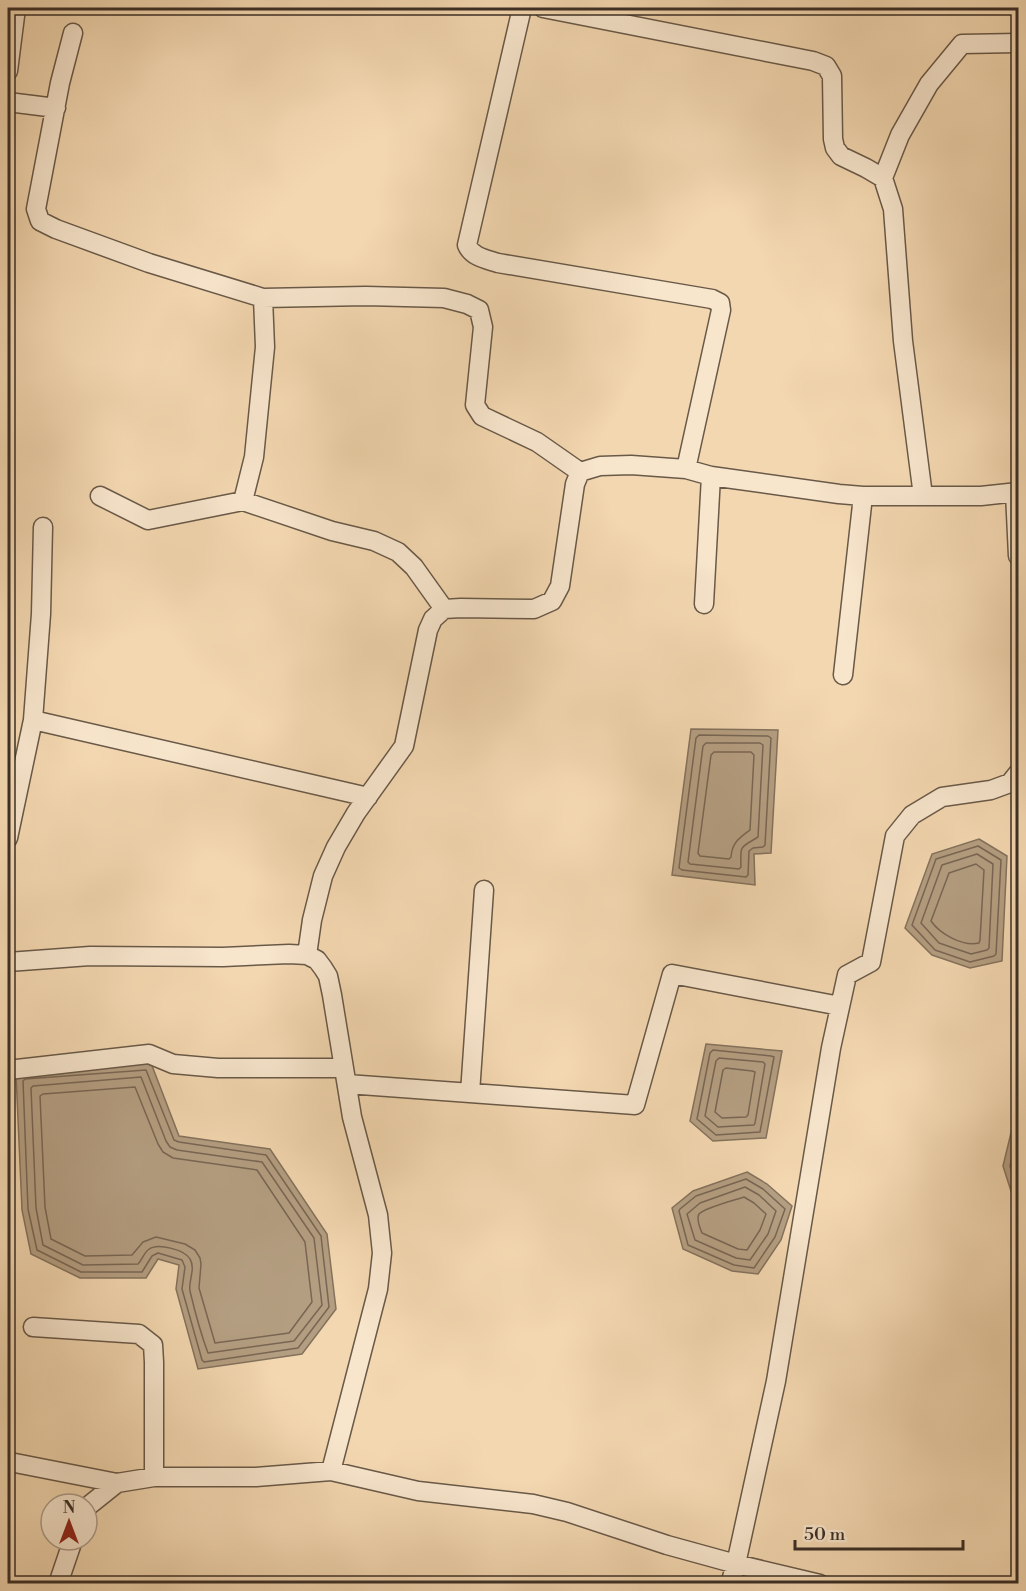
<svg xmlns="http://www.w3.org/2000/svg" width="1026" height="1591" viewBox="0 0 1026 1591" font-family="'Libre Bodoni',serif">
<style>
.water{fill:#b49e81;stroke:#84725d;stroke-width:1.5}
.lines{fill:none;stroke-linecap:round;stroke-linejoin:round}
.shore{stroke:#786654;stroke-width:1.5}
.street-casing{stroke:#695948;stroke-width:21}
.street{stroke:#f7e5cc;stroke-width:18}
</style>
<rect width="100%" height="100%" fill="#f3d7b0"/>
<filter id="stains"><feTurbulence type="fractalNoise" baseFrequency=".00333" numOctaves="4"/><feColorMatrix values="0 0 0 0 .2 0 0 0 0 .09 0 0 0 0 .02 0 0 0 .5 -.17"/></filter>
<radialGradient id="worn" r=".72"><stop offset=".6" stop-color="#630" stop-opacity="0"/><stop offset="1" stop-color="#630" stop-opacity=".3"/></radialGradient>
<path class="water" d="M 691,729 L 778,730 L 771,853 L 754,854 L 755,885 L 672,875 Z
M 979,839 L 1007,856 L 1002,961 L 970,968 L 932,955 L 905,928 L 932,854 Z
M 706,1044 L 782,1051 L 766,1138 L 713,1141 L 690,1121 Z
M 151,1063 L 179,1136 L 270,1149 L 327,1234 L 336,1309 L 302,1354 L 198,1369 L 176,1289 L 179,1265 L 158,1259 L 146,1278 L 80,1278 L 31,1254 L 22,1210 L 16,1074 Z
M 1018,1104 L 1018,1192 L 1011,1191 L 1003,1166 Z
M 747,1172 L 767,1184 L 792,1206 L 781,1240 L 758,1274 L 732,1271 L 683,1249 L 672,1208 L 693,1191 Z"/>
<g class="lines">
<path class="shore" d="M 699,735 L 768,736 L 771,738 L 765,845 L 763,847 L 753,848 L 749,851 L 748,875 L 746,877 L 682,870 L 679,868 L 696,738 Z
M 706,743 L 760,743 L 763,745 L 758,837 C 741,848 740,843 741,867 L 739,869 L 690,864 L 688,862 L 703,746 Z
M 714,752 L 751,752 L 754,755 L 750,830 C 739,838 732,843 731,857 L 729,859 L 700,856 L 698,853 L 711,755 Z
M 978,846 L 1001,860 L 996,954 L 994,956 L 970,962 L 935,950 L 912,925 L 936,859 Z
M 977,854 L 993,864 L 989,948 L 987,950 L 971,954 L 939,943 L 921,923 L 942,865 Z
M 976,864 L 984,870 L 980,940 L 979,943 C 963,947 940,934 931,921 L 949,873 Z
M 713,1050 L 771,1056 L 774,1057 L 760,1132 L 716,1135 L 697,1119 L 710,1053 Z
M 719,1058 L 763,1062 L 765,1064 L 755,1123 L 754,1125 L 718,1127 L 705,1116 L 716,1061 Z
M 726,1068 L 752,1071 L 755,1072 L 748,1115 L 746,1117 L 722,1118 L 715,1112 L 723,1070 Z
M 146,1070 L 174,1140 L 179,1142 L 266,1155 L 321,1236 L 329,1307 L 298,1348 L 204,1362 L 202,1360 L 182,1289 L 185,1267 L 182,1260 L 158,1253 L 152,1256 L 142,1272 L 81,1272 L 37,1250 L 28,1209 L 23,1081 L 25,1079 Z
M 141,1077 L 166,1141 L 170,1147 L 177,1150 L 262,1162 L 314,1238 L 322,1305 L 294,1341 L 208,1353 C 202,1337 194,1308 190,1291 C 188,1281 196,1269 190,1259 C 185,1250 157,1242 148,1250 C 144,1253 142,1260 138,1264 L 83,1265 L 43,1245 L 36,1208 L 31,1088 L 33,1086 Z
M 135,1087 L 158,1144 L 163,1152 L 173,1158 L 257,1170 L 305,1242 L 312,1302 L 289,1333 L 215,1343 L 199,1288 L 201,1264 L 200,1258 L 195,1250 L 185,1244 L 156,1237 L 143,1242 L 132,1255 L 85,1256 L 51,1239 L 45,1207 L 40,1096 L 43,1094 Z
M 1018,1129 L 1010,1166 L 1015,1184 L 1018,1186
M 746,1179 L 763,1189 L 785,1209 L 775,1237 L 754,1268 L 734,1265 L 688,1245 L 679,1211 L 680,1209 L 696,1196 Z
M 745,1187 L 759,1195 L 776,1211 L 768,1234 L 750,1260 L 736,1258 L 695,1240 L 687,1214 L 700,1203 Z
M 744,1197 L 754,1203 L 766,1214 L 760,1230 L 747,1250 L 738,1249 L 702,1233 C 700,1228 696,1219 699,1214 C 704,1208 735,1200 744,1197 Z"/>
<g class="street-casing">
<path id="street" d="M 522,8 L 467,245 C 472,257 486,259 498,263 L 712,299 L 720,303 L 721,310 L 686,469
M 543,8 L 813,61 L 826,66 L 832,76 L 833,139 L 835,148 L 841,156 L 866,168 L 883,178 L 893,209 L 903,341 L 923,496
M 73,33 L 60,83 L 36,209 L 40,221 L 56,229 L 149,263 L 263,298 L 366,296 L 444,298 L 467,304 L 479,310 L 483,327 L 475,405 L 482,416 L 537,442 L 580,472
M 8,71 L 16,8
M 8,102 L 56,108
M 883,178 L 900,135 L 929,84 L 962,44 L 1018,43
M 1015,493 L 1018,556
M 100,496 L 148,520 L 243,501 L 254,457 L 265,347 L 263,298
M 243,501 L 332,531 L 374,541 L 398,552 L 414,567 L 444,609
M 704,604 L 711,476
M 843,675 L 863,496
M 33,720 L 368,797
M 8,838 L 33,720 L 41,614 L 43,527
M 307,955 L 312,920 L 323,876 L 336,847 L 356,813 L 404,746 L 428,630 L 433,619 L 444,609 L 461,608 L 534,609 L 552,601 L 560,586 L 575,484 L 580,472 L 600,466 L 631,465 L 686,469 L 711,476 L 839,494 L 863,496 L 981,496 L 1018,492
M 8,962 L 90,956 L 223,957 L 289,954 L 307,955 L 317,960 L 323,968 L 328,976 L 332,995 L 352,1117 L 378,1215 L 382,1253 L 378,1289 L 331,1471
M 8,1070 L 149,1054 L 173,1064 L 218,1068 L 344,1068
M 347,1084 L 635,1105 L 672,974 L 840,1006
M 470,1093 L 484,890
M 33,1327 L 139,1334 L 153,1345 L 154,1362 L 154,1477
M 10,1462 L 117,1483
M 87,1507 L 117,1483 L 154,1477 L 256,1477 L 331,1471 L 418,1491 L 533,1504 L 567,1512 L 667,1545 L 736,1564 L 730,1584
M 58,1584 L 73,1540
M 820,1584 L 736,1564 L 776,1381 L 831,1048 L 847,975 L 871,962 L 895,836 L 912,815 L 942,797 L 991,790 L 1010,783 L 1018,773"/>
</g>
<use href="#street" class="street"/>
</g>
<rect width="1026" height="1591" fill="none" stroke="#f3d7b0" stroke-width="30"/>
<rect x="9" y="9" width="1008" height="1573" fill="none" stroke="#3b2f26" stroke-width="3"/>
<rect x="15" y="15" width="996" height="1561" fill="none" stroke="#3b2f26" stroke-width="1.5"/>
<g transform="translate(69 1522)"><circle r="28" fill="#f7e5cc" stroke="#ac9c8a" stroke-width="1.5"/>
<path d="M0-4.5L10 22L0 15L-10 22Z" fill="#8f2418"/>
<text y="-9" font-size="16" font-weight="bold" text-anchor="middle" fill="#3b2f26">N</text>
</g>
<path d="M795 1540v9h168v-9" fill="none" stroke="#3b2f26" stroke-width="3"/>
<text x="804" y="1540" font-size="18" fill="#3b2f26" stroke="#f7e5cc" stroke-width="4.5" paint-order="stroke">50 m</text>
<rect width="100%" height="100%" filter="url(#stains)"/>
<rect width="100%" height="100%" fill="url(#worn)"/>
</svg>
